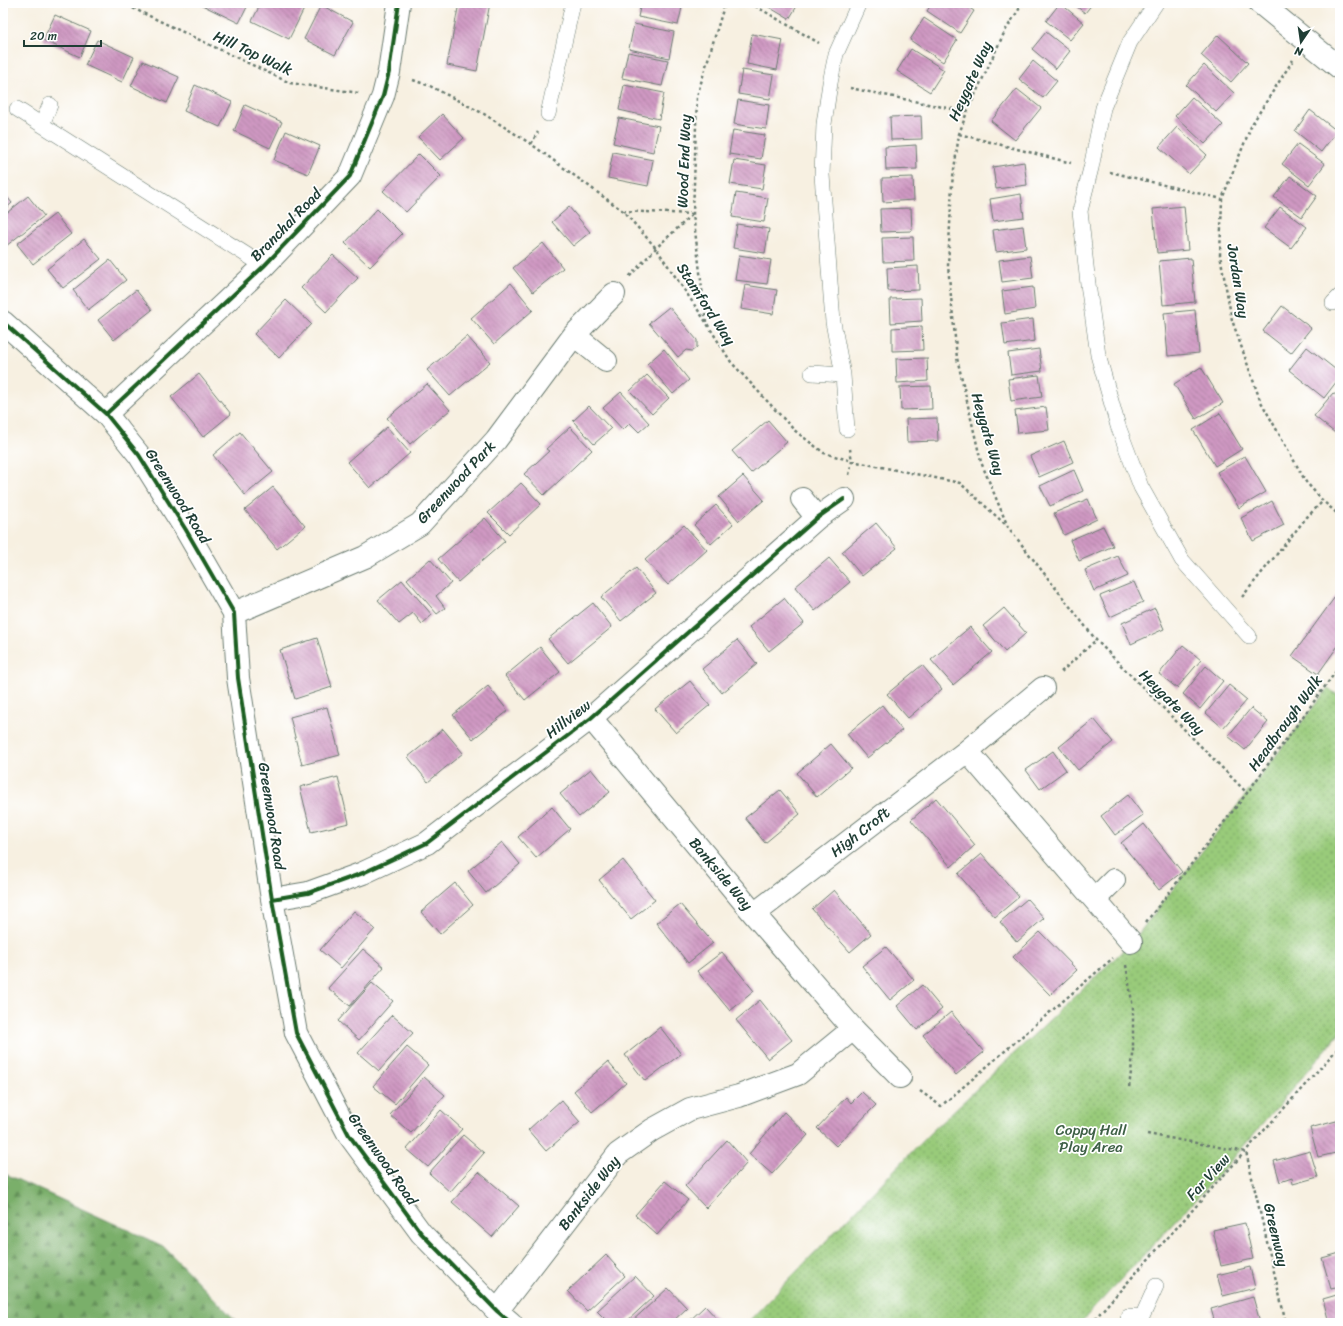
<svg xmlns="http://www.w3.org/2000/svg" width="1343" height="1326" viewBox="0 0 1343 1326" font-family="Sriracha,sans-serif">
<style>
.forest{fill:url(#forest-firs);stroke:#4c764f}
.park{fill:url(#park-dots);stroke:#5c8457}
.building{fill:url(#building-back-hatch)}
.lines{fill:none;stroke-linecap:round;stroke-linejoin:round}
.service-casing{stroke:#6b7c71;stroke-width:16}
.minor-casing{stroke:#6b7c71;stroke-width:24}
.path{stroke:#6b7c71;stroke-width:2.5;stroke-dasharray:3 3;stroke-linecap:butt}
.service{stroke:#fff;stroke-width:15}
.minor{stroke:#fff;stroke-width:22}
.cycleway-casing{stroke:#fff;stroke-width:6}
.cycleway{stroke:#1b5e20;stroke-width:4}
.labels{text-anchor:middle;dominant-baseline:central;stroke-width:3.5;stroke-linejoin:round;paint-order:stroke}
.street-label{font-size:15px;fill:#1f3d34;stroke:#fff}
.park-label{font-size:15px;fill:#3e6046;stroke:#fff}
</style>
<defs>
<pattern id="forest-firs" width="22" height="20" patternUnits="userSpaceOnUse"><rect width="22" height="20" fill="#7aaf6a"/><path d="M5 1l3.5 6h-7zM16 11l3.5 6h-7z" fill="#639058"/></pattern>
<pattern id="park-dots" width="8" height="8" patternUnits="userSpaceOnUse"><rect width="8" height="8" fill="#99cb7a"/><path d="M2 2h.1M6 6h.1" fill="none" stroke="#7ca665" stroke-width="1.8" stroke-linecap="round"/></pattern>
<pattern id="building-back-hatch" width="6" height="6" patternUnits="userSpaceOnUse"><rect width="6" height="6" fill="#cf98c2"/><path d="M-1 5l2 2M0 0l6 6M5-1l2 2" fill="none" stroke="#a77d9e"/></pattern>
</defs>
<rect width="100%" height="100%" fill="#fff"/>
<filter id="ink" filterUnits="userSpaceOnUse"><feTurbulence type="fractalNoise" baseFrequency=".025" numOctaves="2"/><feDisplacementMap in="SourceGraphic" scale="8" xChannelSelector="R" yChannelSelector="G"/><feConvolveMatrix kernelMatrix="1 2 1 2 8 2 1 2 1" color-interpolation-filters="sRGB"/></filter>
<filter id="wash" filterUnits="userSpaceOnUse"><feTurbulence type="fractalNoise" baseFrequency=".012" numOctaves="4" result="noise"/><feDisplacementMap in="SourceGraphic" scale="16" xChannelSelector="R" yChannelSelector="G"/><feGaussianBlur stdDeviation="0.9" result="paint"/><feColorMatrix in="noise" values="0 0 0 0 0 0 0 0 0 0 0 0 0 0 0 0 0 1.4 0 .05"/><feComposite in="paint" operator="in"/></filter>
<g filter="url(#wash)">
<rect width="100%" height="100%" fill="#f7f0e1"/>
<path class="forest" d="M 3,1173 L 163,1246 L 238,1323 L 3,1323 Z"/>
<path class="park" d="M 1328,688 L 1340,697 L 1340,1033 L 1225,1168 L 1080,1323 L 747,1323 L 928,1135 L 1133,941 Z"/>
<g id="blocks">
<path class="building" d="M 203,3 L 249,3 L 239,23 L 202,5 Z
M 261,3 L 292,3 L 304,9 L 289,39 L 252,21 Z
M 459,3 L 490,3 L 477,71 L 447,65 Z
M 641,3 L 683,3 L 678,25 L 638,17 Z
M 762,3 L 799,3 L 789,19 Z
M 932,3 L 962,3 L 974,11 L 960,33 L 927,11 Z
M 1060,3 L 1084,23 L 1070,40 L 1046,21 Z
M 1072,3 L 1093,3 L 1085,13 Z
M 321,5 L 353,22 L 335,55 L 304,39 Z
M 55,15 L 91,31 L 80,57 L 43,40 Z
M 924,18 L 957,40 L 943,62 L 910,40 Z
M 634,24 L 674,32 L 669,58 L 629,49 Z
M 1046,32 L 1070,51 L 1056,69 L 1032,49 Z
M 752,34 L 783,40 L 777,70 L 747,64 Z
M 1218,35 L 1248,63 L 1231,82 L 1201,55 Z
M 97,40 L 134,57 L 122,82 L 85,65 Z
M 911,49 L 944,70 L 930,92 L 897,71 Z
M 628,52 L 668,60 L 662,86 L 622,78 Z
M 143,61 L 179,77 L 167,103 L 131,86 Z
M 1033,61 L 1057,81 L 1043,98 L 1019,79 Z
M 1204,65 L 1234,93 L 1216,112 L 1186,85 Z
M 742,70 L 774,75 L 770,99 L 738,94 Z
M 195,85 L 232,102 L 220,127 L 184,111 Z
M 624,85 L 664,93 L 659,119 L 619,110 Z
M 1017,89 L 1041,108 L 1015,140 L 991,121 Z
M 1192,97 L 1223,125 L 1205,144 L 1175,116 Z
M 738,100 L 769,105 L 766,129 L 734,124 Z
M 245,105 L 282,122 L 270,148 L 234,131 Z
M 1310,110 L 1337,131 L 1321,152 L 1295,131 Z
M 442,114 L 464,138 L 440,160 L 418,137 Z
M 921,116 L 922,139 L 891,140 L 890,117 Z
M 619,118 L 659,126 L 653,152 L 613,143 Z
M 1177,127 L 1207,155 L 1189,174 L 1159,147 Z
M 733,130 L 765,135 L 761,159 L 729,154 Z
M 286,131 L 320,146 L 308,174 L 274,160 Z
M 1298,144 L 1325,164 L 1309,185 L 1282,164 Z
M 916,145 L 917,169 L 886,170 L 885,147 Z
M 613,152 L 653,160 L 648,186 L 608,178 Z
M 419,154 L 441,176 L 406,212 L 383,191 Z
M 734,160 L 766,165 L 762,189 L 730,184 Z
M 1024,162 L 1027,185 L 996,189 L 993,167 Z
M 1290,176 L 1317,196 L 1302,217 L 1274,197 Z
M 913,177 L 914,200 L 883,202 L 882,178 Z
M 3,192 L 12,203 L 3,211 Z
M 736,193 L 768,198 L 764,222 L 732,217 Z
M 1021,194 L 1024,217 L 993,221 L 990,199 Z
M 28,196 L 44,216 L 6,246 L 3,242 L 3,216 Z
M 1184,206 L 1188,250 L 1157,253 L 1153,209 Z
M 569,207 L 590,232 L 573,246 L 552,222 Z
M 1280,207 L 1307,227 L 1291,248 L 1264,228 Z
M 911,208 L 912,231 L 881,232 L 880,209 Z
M 377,209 L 402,234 L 370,267 L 345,243 Z
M 55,214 L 71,234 L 33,264 L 17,244 Z
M 737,224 L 769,229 L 765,253 L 733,248 Z
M 1023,226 L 1026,248 L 996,252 L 993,230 Z
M 913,237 L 914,261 L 883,262 L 882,238 Z
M 84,239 L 101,259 L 63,288 L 47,269 Z
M 543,243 L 563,268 L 533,292 L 513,268 Z
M 333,255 L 358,278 L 326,312 L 301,288 Z
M 739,255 L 771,260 L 767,284 L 735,280 Z
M 1030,256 L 1033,278 L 1002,282 L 999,260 Z
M 1191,258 L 1195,302 L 1163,305 L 1159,261 Z
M 110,260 L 126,280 L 88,310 L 73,290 Z
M 918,266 L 919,290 L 888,291 L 887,268 Z
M 511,283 L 533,310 L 494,344 L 471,318 Z
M 745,285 L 777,290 L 773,314 L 741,309 Z
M 1033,287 L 1035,309 L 1005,314 L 1002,291 Z
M 136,290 L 152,310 L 114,340 L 98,320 Z
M 921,298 L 922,321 L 891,323 L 890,299 Z
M 286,300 L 311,324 L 279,358 L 254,334 Z
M 1282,306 L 1311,328 L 1291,353 L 1263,331 Z
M 669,307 L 697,340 L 697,347 L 692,351 L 686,350 L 678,357 L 649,323 Z
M 1195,310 L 1199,353 L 1168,356 L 1164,313 Z
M 1033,319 L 1035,341 L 1005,345 L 1002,323 Z
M 922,326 L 923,350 L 892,351 L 892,328 Z
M 467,336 L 490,362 L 450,396 L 427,370 Z
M 1307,347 L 1340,373 L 1340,377 L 1324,398 L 1289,370 Z
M 664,349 L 689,380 L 673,394 L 647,364 Z
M 1039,349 L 1042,371 L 1011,375 L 1008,353 Z
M 927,358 L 928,381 L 897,383 L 896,359 Z
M 1201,367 L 1223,403 L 1196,419 L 1174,384 Z
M 199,374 L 231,414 L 203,437 L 171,397 Z
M 647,375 L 669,398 L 652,414 L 630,391 Z
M 1039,375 L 1042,397 L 1011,401 L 1008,379 Z
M 427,384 L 450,410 L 410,444 L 387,418 Z
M 931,386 L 932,409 L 901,410 L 900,387 Z
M 621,392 L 649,423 L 639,432 L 630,423 L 623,430 L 603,408 Z
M 1333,393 L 1340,398 L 1340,437 L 1314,416 Z
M 589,406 L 611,429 L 594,444 L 573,421 Z
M 1046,407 L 1049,430 L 1018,433 L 1015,411 Z
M 1220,413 L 1242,449 L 1215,466 L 1193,430 Z
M 937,418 L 938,441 L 907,442 L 906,419 Z
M 768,420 L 787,442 L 751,473 L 732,451 Z
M 387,427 L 410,453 L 370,488 L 347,462 Z
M 570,427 L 592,450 L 544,495 L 524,474 L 549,451 L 546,449 Z
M 240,432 L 273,472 L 245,495 L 213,455 Z
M 1064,441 L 1073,462 L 1039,477 L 1030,456 Z
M 1245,456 L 1266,492 L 1239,508 L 1217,472 Z
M 1074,470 L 1083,491 L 1050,506 L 1040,486 Z
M 743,476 L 764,500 L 739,521 L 719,497 Z
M 521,483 L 541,504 L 509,534 L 488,513 Z
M 273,487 L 305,526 L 277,549 L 245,510 Z
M 1088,499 L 1097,519 L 1064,535 L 1054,513 Z
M 1272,501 L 1284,525 L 1253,541 L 1241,518 Z
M 716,505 L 733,524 L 711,544 L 694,525 Z
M 485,518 L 505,541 L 458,582 L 438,559 Z
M 876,523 L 897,548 L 862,576 L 842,552 Z
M 684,525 L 707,550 L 668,585 L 645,560 Z
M 1103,526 L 1113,546 L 1079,561 L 1070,540 Z
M 1118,556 L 1128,576 L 1094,591 L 1085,570 Z
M 829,558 L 850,582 L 815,611 L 795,587 Z
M 430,559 L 451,583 L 436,596 L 445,608 L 437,614 L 407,579 Z
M 636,568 L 656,593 L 621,621 L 601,597 Z
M 402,580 L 432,615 L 422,624 L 413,613 L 399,624 L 378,600 Z
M 1134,582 L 1143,602 L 1110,617 L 1100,596 Z
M 1340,590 L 1340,643 L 1318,674 L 1292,656 Z
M 784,598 L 804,623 L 769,651 L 749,627 Z
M 593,603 L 612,627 L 568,663 L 548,639 Z
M 1004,608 L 1026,633 L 1005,652 L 983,626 Z
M 1155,608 L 1164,629 L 1131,644 L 1122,623 Z
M 970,627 L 992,652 L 953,685 L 931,660 Z
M 317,638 L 332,687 L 295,699 L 280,650 Z
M 737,640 L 757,664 L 722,693 L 702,669 Z
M 1183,645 L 1201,660 L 1177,688 L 1159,674 Z
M 540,647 L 560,672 L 525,700 L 505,676 Z
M 922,665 L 942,689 L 908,718 L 887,694 Z
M 1206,666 L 1223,681 L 1200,709 L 1183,694 Z
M 690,681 L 710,705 L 676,733 L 655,709 Z
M 1229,685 L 1247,700 L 1223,728 L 1206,713 Z
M 488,686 L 508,711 L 473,739 L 453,715 Z
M 882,705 L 902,730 L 867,758 L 847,734 Z
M 327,707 L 340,755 L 302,765 L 290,717 Z
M 1251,708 L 1268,722 L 1245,750 L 1228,736 Z
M 1094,719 L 1113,742 L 1078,770 L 1059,747 Z
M 443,729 L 463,753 L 428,782 L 408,757 Z
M 831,744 L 851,768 L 817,797 L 797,773 Z
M 1053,751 L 1066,770 L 1040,789 L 1026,770 Z
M 591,769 L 610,792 L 579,817 L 560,794 Z
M 338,777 L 349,823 L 311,832 L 300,787 Z
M 780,790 L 800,814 L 765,843 L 745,818 Z
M 1128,795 L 1143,815 L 1115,835 L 1101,816 Z
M 936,798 L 975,845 L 951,867 L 911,820 Z
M 552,807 L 570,829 L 536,858 L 518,837 Z
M 1144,824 L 1182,872 L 1159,890 L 1121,843 Z
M 502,842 L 520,864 L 486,893 L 468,871 Z
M 982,854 L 1019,897 L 995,917 L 958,874 Z
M 623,860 L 655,900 L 631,919 L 599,880 Z
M 455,883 L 473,905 L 440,934 L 421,912 Z
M 834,890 L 871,934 L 850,952 L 812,909 Z
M 1027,899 L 1044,918 L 1017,942 L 1000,922 Z
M 680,904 L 713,943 L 688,963 L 656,923 Z
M 354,911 L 375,929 L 341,968 L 320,950 Z
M 1040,932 L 1077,970 L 1050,995 L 1013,957 Z
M 886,947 L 914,980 L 890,1000 L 862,966 Z
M 363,949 L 384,967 L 350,1006 L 328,988 Z
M 722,952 L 754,991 L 730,1011 L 697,971 Z
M 372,983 L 393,1001 L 359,1040 L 338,1021 Z
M 922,985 L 942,1009 L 917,1030 L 897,1006 Z
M 760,1000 L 792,1040 L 768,1059 L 736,1020 Z
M 951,1012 L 984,1052 L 956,1075 L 923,1035 Z
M 392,1015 L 413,1033 L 379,1071 L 358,1053 Z
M 660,1027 L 681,1054 L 645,1081 L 625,1055 Z
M 407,1047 L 428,1065 L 395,1104 L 373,1086 Z
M 608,1062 L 626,1083 L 592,1112 L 574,1091 Z
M 424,1077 L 445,1095 L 411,1133 L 390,1115 Z
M 862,1092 L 876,1105 L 836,1146 L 817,1128 L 846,1097 L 851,1103 Z
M 561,1100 L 580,1122 L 546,1151 L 528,1130 Z
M 441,1110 L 462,1129 L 428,1167 L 407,1149 Z
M 784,1112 L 808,1135 L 772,1174 L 749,1154 Z
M 1340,1120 L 1340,1152 L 1318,1157 L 1310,1128 Z
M 463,1135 L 484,1153 L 450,1192 L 429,1173 Z
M 727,1140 L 747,1163 L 706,1208 L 685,1186 Z
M 1310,1151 L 1318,1177 L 1293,1184 L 1292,1178 L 1280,1182 L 1274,1161 Z
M 479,1172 L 519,1206 L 492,1237 L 452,1202 Z
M 665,1181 L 688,1200 L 657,1235 L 635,1215 Z
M 1245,1223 L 1253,1259 L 1221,1266 L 1213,1230 Z
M 1340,1253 L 1340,1287 L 1331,1289 L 1322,1258 Z
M 606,1255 L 625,1276 L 587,1311 L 568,1291 Z
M 1250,1267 L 1255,1288 L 1223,1296 L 1217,1275 Z
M 635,1276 L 654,1296 L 625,1323 L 609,1323 L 597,1311 Z
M 668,1288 L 687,1308 L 671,1323 L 630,1323 Z
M 1340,1294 L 1340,1323 L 1329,1323 L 1323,1299 Z
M 1253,1297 L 1260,1322 L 1255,1323 L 1227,1323 L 1227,1320 L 1215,1323 L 1211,1309 Z
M 705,1306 L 721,1323 L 687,1323 Z"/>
</g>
</g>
<g filter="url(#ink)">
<use href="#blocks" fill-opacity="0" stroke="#6b7c71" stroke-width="1"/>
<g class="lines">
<g class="service-casing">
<path id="service" d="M 1156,3 L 1130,42 L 1103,108 L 1091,168 L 1080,211 L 1088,284 L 1098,355 L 1118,426 L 1141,487 L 1182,560 L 1249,636
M 17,109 L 264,266
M 548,114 L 573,3
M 42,125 L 50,105
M 1333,303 L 1340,296
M 812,373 L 843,375
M 847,429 L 843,375 L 833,322 L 822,175 L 824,124 L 830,83 L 836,54 L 859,3
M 1128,1316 L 1142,1317 L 1156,1286"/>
</g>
<g class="minor-casing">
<path id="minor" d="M 1260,3 L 1340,68
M 3,322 L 106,414 L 139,455 L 186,530 L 234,613 L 238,678 L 272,899 L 296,1033 L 349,1135 L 421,1233 L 497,1311 L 511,1323
M 574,335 L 606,361
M 106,414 L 264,266 L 350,176 L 383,96 L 389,72 L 399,3
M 802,499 L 817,518
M 234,613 L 365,557 L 420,524 L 496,440 L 574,335 L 614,294
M 591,718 L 754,914 L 853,1029 L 900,1077
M 967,751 L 1131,942
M 272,899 L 308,893 L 363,873 L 427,843 L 591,718 L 817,518 L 844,499
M 1095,899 L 1114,880
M 754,914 L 967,751 L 1043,688
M 497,1311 L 618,1154 L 652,1130 L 690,1109 L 739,1096 L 798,1074 L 853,1029"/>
</g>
<path class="path" d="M 122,3 L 290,83 L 359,93
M 750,3 L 819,43
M 1023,3 L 1005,31 L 967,112 L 959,134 L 952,184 L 948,266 L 957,358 L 981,462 L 1008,527 L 1096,640 L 1247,793
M 1293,60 L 1252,124 L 1222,199 L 1220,255 L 1232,320 L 1260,400 L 1306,482 L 1323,501 L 1340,516
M 413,80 L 430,86 L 484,114 L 531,144 L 623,211 L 656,248 L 706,322 L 731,362 L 794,430 L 824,453 L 852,461 L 960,483 L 1006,525
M 850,88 L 967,112
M 959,134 L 1071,163
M 531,144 L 538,132
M 1110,172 L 1222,199
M 623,211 L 693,214 L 656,248 L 629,277
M 706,322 L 693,214 L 697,96 L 725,3
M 849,475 L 852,461 L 850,449
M 1242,597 L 1307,517 L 1323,501
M 1061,672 L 1096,640
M 1146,922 L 1247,793 L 1340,666
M 1126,965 L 1133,1008 L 1133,1055 L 1129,1088
M 920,1091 L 941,1106 L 1113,958
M 1147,1134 L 1246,1152 L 1286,1323
M 1091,1323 L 1340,1046"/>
<use href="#service" class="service"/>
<use href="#minor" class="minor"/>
<g class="cycleway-casing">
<path id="cycleway" d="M 3,322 L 106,414 L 139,455 L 186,530 L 234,613 L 238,678 L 272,899 L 296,1033 L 349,1135 L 421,1233 L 497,1311 L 511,1323
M 106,414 L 264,266 L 350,176 L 383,96 L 389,72 L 399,3
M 272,899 L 308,893 L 363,873 L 427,843 L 591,718 L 817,518 L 844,499"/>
</g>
<use href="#cycleway" class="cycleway"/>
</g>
</g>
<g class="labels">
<g class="street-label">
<text transform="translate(253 53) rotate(25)">Hill Top Walk</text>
<text transform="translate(970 81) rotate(-66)">Heygate Way</text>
<text transform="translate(684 161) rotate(-88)">Wood End Way</text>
<text transform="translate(286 225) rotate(-46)">Branchal Road</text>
<text transform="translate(1238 281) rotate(81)">Jordan Way</text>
<text transform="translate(706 304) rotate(57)">Stamford Way</text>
<text transform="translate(988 434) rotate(74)">Heygate Way</text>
<text transform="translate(456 482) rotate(-47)">Greenwood Park</text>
<text transform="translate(178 496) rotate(58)">Greenwood Road</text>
<text transform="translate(1172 702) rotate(45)">Heygate Way</text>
<text transform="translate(568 719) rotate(-38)">Hillview</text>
<text transform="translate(1285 723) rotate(-54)">Headbrough Walk</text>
<text transform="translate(272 816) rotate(81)">Greenwood Road</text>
<text transform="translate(860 832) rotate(-38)">High Croft</text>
<text transform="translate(721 874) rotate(50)">Bankside Way</text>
<text transform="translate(383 1159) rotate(55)">Greenwood Road</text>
<text transform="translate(1208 1177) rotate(-48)">Far View</text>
<text transform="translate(589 1193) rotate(-52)">Bankside Way</text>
<text transform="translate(1276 1235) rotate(77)">Greenway</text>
</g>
<g class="park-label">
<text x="1091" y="1130">Coppy Hall<tspan x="1091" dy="17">Play Area</tspan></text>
</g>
</g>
<rect width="1343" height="1326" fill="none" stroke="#fff" stroke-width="16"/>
<g transform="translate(1301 42) rotate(193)" stroke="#ffffff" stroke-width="3" paint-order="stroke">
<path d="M0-3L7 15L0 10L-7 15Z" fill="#1f3d34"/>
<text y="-6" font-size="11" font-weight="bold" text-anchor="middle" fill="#1f3d34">N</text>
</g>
<path d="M24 40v6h77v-6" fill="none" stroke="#1f3d34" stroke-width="2"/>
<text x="30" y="40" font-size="12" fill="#1f3d34" stroke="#ffffff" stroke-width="3" paint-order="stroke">20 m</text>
</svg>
